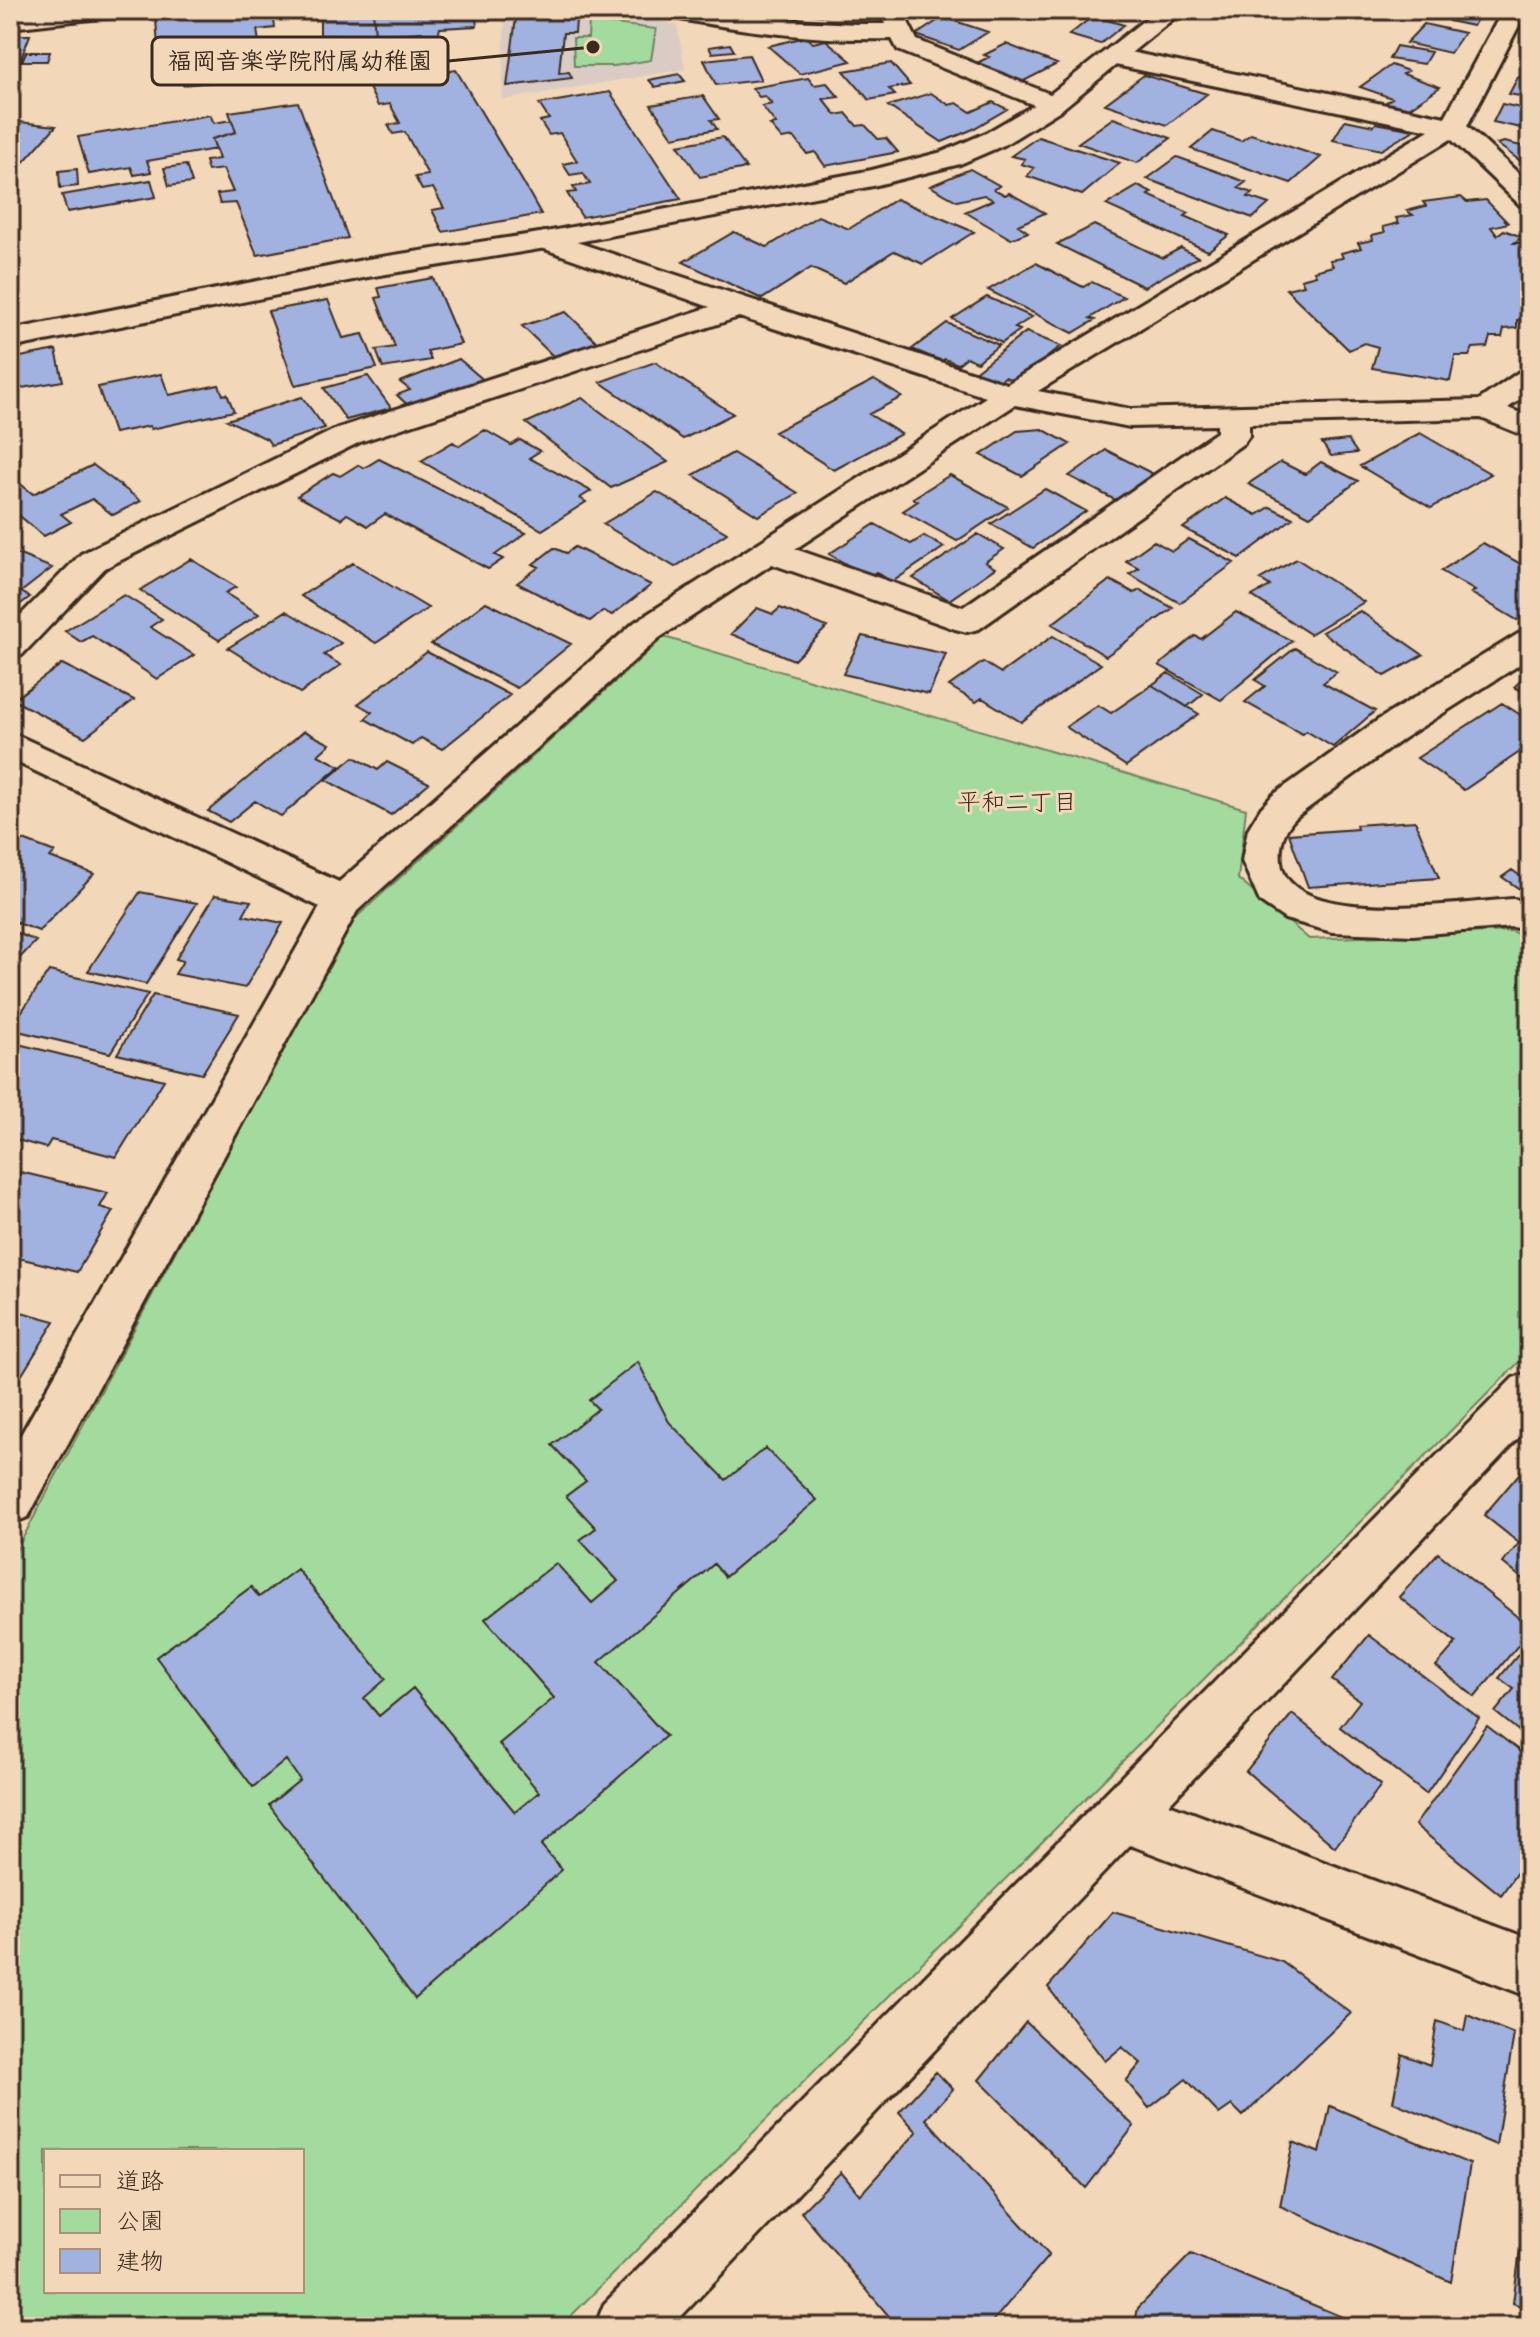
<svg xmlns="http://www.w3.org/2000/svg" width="1540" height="2337" viewBox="0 0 1540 2337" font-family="Mali,'Klee One',sans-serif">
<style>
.built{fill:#daccc5}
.green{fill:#a3db9f;stroke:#6f825e;stroke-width:2;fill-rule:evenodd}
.building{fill:#a1b2e1;stroke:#3b2a1e;stroke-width:2}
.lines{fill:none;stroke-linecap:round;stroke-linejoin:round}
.minor-casing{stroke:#3b2a1e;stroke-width:6}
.tertiary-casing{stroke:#3b2a1e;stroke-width:6}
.minor{fill:#f2d7b9;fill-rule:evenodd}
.tertiary{fill:#f2d7b9;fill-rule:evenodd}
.labels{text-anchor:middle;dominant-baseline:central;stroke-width:6;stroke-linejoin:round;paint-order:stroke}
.neighbourhood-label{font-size:24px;fill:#3b2a1e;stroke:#f2d7b9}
.leader{fill:none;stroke:#3b2a1e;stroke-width:3}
.callout-dot{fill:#3b2a1e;stroke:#f2d7b9;stroke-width:3}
.callout{fill:#f2d7b9;stroke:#3b2a1e;stroke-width:3}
.callout-label{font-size:24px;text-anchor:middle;font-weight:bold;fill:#3b2a1e}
</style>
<rect width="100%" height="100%" fill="#f2d7b9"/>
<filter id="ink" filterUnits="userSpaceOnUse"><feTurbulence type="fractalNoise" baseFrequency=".0125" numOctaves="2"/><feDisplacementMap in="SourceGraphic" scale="16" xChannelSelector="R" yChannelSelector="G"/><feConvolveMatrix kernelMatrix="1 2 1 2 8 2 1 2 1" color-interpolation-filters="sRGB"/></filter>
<g filter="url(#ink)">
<path class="built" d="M 505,10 L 610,10 L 677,25 L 685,69 L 502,100 Z"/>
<path class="green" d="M 589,21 L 656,29 L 651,60 L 614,66 L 574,66 L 573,38 L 588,38 Z
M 664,637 L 1246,809 L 1238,879 L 1309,939 L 1512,931 L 1530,942 L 1530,1351 L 560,2327 L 10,2327 L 10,1562 L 351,922 ZM 46,2151 L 302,2151 L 302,2291 L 46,2291 Z"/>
<path class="building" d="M 245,10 L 273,11 L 275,28 L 257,30 L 265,77 L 183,85 L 179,45 L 158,47 L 156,19 Z
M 320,10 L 373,10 L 375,35 L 332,38 L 332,35 L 320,36 Z
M 373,10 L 475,10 L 477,26 L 440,28 L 437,38 L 432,39 L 425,38 L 422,32 L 375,35 Z
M 517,10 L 560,10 L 560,19 L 576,19 L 575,33 L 563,33 L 559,73 L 569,72 L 572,78 L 507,86 Z
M 762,10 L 830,10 L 828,16 Z
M 970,10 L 1014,10 L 1002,19 Z
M 1441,10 L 1482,10 L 1473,26 L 1449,21 L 1451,17 L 1438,15 Z
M 1093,16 L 1124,25 L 1100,44 L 1069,35 Z
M 943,17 L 988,32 L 959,50 L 916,35 Z
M 1424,24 L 1464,33 L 1450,53 L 1406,43 Z
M 10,35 L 30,35 L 20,61 L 10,61 Z
M 806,37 L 813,43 L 826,40 L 851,61 L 800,74 L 768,46 Z
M 730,44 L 734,51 L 712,53 L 709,47 Z
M 1006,44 L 1057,64 L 1022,82 L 977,63 L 989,57 L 984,55 Z
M 1396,46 L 1431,52 L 1424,64 L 1389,59 Z
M 26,52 L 50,52 L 47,61 L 22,61 Z
M 749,55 L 761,80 L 716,85 L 704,60 Z
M 891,63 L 910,85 L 889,89 L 895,95 L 869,100 L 844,71 Z
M 1391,65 L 1408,71 L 1403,74 L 1440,87 L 1406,110 L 1385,103 L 1392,98 L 1360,87 Z
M 456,70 L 523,182 L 541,214 L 443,232 L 432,210 L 444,208 L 433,188 L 422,190 L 415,177 L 428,175 L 405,132 L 393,134 L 388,125 L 400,123 L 390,104 L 378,106 L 367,84 Z
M 679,74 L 685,81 L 655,87 L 649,80 Z
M 1144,75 L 1207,94 L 1167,125 L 1105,104 Z
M 1518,77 L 1530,80 L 1530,98 L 1509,94 Z
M 808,78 L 814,85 L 827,83 L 839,97 L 823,99 L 836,115 L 846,113 L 857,126 L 865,125 L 878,139 L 886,138 L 898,152 L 825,166 L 815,152 L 807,154 L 794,137 L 782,139 L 770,125 L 776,124 L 762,106 L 772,104 L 765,96 L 759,97 L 752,88 Z
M 610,92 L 681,199 L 582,217 L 567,193 L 576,192 L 573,187 L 590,184 L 583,173 L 570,175 L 563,164 L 577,161 L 560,133 L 549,135 L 540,121 L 549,119 L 539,104 Z
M 931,93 L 949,105 L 957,103 L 971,112 L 993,102 L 1007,109 L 971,130 L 942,142 L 888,106 Z
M 703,96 L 719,119 L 711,120 L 717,129 L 673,137 L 651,105 Z
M 298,102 L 348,238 L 257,255 L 236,203 L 220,204 L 217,194 L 233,192 L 223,169 L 208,171 L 205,161 L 219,159 L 212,139 L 236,132 L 229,112 Z
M 1502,104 L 1530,110 L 1530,130 L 1493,122 Z
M 210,115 L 214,123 L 232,120 L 236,132 L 212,139 L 216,149 L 147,161 L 151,172 L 134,175 L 131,167 L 89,174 L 78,137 Z
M 1113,118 L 1171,138 L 1137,163 L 1078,143 Z
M 1345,120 L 1374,126 L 1376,123 L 1414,130 L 1381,150 L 1333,140 Z
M 10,121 L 56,126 L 20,166 L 10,165 Z
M 1213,131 L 1241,141 L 1251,134 L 1321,157 L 1291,183 L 1191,149 Z
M 723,137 L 746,168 L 700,177 L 678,145 Z
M 1038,137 L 1120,163 L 1082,195 L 1027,176 L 1034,168 L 1021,164 L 1025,159 L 1011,156 Z
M 1504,142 L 1530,148 L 1530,168 L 1497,144 Z
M 1177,157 L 1246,182 L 1238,188 L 1253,193 L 1248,197 L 1269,204 L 1253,218 L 1147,179 Z
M 186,165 L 192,183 L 169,186 L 164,168 Z
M 77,169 L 78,186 L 60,188 L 59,171 Z
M 970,169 L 1000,186 L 994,189 L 1005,195 L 1009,193 L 1045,213 L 1018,225 L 1028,232 L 1011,239 L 965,212 L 993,200 L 984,195 L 957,201 L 930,186 Z
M 151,180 L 156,197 L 67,212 L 62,195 Z
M 10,186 L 17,186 L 17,213 L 10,214 Z
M 1138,186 L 1152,193 L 1148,195 L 1189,213 L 1185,216 L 1229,235 L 1208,251 L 1106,205 Z
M 1461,197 L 1467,202 L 1486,200 L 1508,223 L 1491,227 L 1497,235 L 1504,230 L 1522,237 L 1514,243 L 1530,243 L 1530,317 L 1529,320 L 1517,320 L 1517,328 L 1504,329 L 1502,337 L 1490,337 L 1487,347 L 1473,348 L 1469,356 L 1455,356 L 1450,381 L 1372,368 L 1378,347 L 1364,343 L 1349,350 L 1286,289 L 1304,285 L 1301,279 L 1316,275 L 1314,271 L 1333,266 L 1330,260 L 1343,258 L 1341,253 L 1361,248 L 1358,243 L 1373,240 L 1372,235 L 1385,232 L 1383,227 L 1399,223 L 1396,218 L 1413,215 L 1407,211 L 1426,206 L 1423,202 Z
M 896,199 L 974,232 L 923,264 L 894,251 L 844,283 L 811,268 L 762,299 L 683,262 L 734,232 L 767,247 L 818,216 L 849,229 Z
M 1094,225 L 1162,258 L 1181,248 L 1198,257 L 1144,287 L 1057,244 Z
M 1036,263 L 1083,287 L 1092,282 L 1124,297 L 1090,318 L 1095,320 L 1073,333 L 988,290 Z
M 433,278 L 461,344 L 427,351 L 431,360 L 383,368 L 376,350 L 395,347 L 376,298 L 381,297 L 378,288 Z
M 987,297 L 1032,317 L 1015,328 L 1020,330 L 1002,343 L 952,319 Z
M 328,300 L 343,338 L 363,334 L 377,368 L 295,385 L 268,311 Z
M 566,312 L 598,343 L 554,357 L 522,326 Z
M 947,323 L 999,345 L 977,362 L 967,357 L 958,364 L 945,359 L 941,361 L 912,349 Z
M 1026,332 L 1061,346 L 1017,382 L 1005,377 L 995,384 L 972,374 Z
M 56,350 L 63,381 L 10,390 L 10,359 Z
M 459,359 L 487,383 L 415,412 L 397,395 L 410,390 L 400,382 Z
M 655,362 L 733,414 L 683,439 L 600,382 Z
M 161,374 L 169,395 L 219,385 L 223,395 L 227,394 L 234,411 L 151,429 L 150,426 L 114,433 L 98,387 Z
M 368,376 L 391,408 L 346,420 L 324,388 Z
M 874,380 L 902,397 L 869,414 L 901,434 L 834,470 L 774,432 Z
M 302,397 L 325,428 L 271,445 L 267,439 L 227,420 Z
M 582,398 L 668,462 L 611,488 L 526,423 Z
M 1042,429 L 1070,444 L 1022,476 L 981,455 L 1017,431 Z
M 485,430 L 511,445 L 520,440 L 540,451 L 529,458 L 591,491 L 580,498 L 586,502 L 542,530 L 421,461 L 453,442 L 459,446 Z
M 1420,433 L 1491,474 L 1431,508 L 1360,466 Z
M 1348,440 L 1357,453 L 1331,456 L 1322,443 Z
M 1106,450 L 1159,477 L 1123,504 L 1069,476 Z
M 733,453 L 798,493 L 758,516 L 693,475 Z
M 379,459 L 526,533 L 495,555 L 503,559 L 488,569 L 385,514 L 368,526 L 347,514 L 341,519 L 297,496 L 333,473 L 340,476 L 358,465 L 364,468 Z
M 1281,462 L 1305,474 L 1321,462 L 1358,481 L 1310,516 L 1248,484 Z
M 93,465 L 141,501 L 113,515 L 92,499 L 61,514 L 71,522 L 44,536 L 10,508 L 10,480 L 13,478 L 33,494 Z
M 950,475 L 1008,507 L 957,541 L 903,511 L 918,501 L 913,498 Z
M 1045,489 L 1086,511 L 1033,548 L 991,524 Z
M 657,492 L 727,533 L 675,567 L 603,524 Z
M 1225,498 L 1257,515 L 1270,507 L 1293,518 L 1240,558 L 1183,528 Z
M 875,524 L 911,544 L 924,536 L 944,547 L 892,582 L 876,572 L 868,577 L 829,554 Z
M 978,534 L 1004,549 L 985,562 L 995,568 L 949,600 L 913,578 Z
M 1189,539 L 1234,563 L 1180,603 L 1129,574 L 1139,568 L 1126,561 L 1154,541 L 1172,551 Z
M 1483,543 L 1530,569 L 1530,611 L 1517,620 L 1471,593 L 1475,591 L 1441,571 Z
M 575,547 L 651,585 L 612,615 L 603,611 L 590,621 L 517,583 L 539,567 L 533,564 L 554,548 L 566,553 Z
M 10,551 L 52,568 L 21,592 L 30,597 L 10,612 Z
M 191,559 L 236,587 L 225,593 L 259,614 L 219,640 L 140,590 Z
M 1297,559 L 1364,602 L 1310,634 L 1252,596 L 1270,586 L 1260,579 Z
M 353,563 L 428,608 L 376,643 L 301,596 Z
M 1110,580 L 1134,593 L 1140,590 L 1173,608 L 1106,656 L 1052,624 Z
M 124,595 L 162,619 L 150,627 L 194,655 L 157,679 L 92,636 L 81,642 L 65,631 Z
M 486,602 L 571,644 L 517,688 L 431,644 Z
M 757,608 L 773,614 L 780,608 L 827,627 L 794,660 L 731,634 Z
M 286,611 L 341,643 L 324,655 L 341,665 L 300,693 L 228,648 Z
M 1360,611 L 1423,655 L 1385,676 L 1322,632 Z
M 1236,612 L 1292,641 L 1221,700 L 1159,665 L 1195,636 L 1201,639 Z
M 862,636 L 946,654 L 929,694 L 843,674 Z
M 1053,636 L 1101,664 L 1021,722 L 982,698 L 976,702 L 949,686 L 983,662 L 1001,673 Z
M 1295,648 L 1337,672 L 1323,683 L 1375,711 L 1333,747 L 1306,731 L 1302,734 L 1245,702 L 1265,686 L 1255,680 Z
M 427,652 L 510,695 L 442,749 L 421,738 L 412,745 L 365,719 L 372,712 L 358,704 Z
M 62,664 L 134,700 L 85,737 L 13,700 Z
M 1530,672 L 1530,695 L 1514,687 Z
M 1168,673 L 1203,694 L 1187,707 L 1152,685 Z
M 1152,685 L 1199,714 L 1126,766 L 1066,727 L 1098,705 L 1111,713 Z
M 1502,703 L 1530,721 L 1530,745 L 1464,790 L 1417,758 Z
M 304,731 L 330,744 L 318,755 L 340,766 L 281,816 L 255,801 L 229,822 L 208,811 Z
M 354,757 L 378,770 L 387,762 L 429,783 L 391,815 L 326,780 Z
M 1415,821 L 1439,878 L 1308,887 L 1289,834 L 1357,829 L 1356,825 Z
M 10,835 L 55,852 L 50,857 L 94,874 L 39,931 L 10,920 Z
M 1512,870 L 1530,883 L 1530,896 L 1502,877 Z
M 140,892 L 197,903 L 146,984 L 88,971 Z
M 215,895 L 251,901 L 243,915 L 283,923 L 245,988 L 175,974 L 183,961 L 176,959 Z
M 10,930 L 36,941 L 10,968 Z
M 49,971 L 148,994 L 110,1053 L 10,1029 Z
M 153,995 L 239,1014 L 202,1074 L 117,1054 Z
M 10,1042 L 164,1080 L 116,1157 L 51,1140 L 46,1148 L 10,1138 L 15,1131 L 10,1130 Z
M 20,1172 L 108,1193 L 100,1207 L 113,1211 L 77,1272 L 10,1256 L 10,1189 Z
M 10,1309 L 55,1321 L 10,1394 Z
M 638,1362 L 669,1422 L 726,1480 L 765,1448 L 817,1500 L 725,1577 L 714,1564 L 599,1662 L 666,1736 L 541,1845 L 562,1870 L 415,1999 L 269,1805 L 300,1780 L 286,1760 L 253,1787 L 156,1657 L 251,1587 L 259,1597 L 297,1569 L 386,1679 L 364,1698 L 379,1716 L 413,1688 L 515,1812 L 539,1792 L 499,1744 L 554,1698 L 485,1619 L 556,1563 L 592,1603 L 618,1581 L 580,1540 L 596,1528 L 566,1496 L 586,1481 L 552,1445 L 598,1409 L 589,1400 Z
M 1525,1467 L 1530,1471 L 1530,1585 L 1503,1563 L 1519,1543 L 1484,1515 Z
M 1438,1553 L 1530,1627 L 1530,1631 L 1475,1697 L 1436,1666 L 1456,1643 L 1399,1597 Z
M 1369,1635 L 1479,1718 L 1426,1794 L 1340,1727 L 1360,1701 L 1332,1680 Z
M 1530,1640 L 1530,1740 L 1495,1712 L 1514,1689 L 1499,1678 Z
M 1292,1714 L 1381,1785 L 1335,1847 L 1246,1771 Z
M 1487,1726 L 1530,1759 L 1530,1854 L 1501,1895 L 1415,1825 Z
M 1113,1912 L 1282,1962 L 1351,2013 L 1243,2116 L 1232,2105 L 1219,2114 L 1186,2079 L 1149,2108 L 1126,2081 L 1141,2063 L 1122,2047 L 1105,2061 L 1048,1987 Z
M 1467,2015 L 1514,2034 L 1496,2145 L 1393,2102 L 1402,2054 L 1430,2065 L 1437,2021 L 1464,2031 Z
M 1026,2022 L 1134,2126 L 1086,2188 L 979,2080 Z
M 936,2072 L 953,2089 L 926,2119 L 1049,2255 L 988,2327 L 898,2327 L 801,2212 L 841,2172 L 860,2195 L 917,2132 L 899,2112 Z
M 1330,2106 L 1470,2164 L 1451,2282 L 1280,2206 L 1293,2142 L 1320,2153 Z
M 1529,2184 L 1530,2184 L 1530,2310 L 1513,2303 Z
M 1191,2254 L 1366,2327 L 1134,2327 L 1138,2308 Z"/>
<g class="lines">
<g class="minor-casing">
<path id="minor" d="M 657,10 C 729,10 799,24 871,24 L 885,24 L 881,16 L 885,10 L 913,10 L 906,18 L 917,40 L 1062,99 L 1066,104 L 1062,109 L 1044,109 L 898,50 L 892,39 C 816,41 743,31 669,17 L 660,15 Z
M 1503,10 L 1527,10 L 1467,126 L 1530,184 L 1530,207 L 1520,205 L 1451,139 L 1038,391 L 1130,409 L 1479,400 L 1519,372 L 1530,369 L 1530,392 L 1508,408 L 1530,417 L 1530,438 L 1481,418 L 1249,424 L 1249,436 L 1244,443 L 979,629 L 967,632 L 955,629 L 772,564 L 659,638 L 357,911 L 28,1517 L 10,1524 L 10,1454 L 320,907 L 10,759 L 10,732 L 339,882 L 635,622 L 986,397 L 739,317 L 360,442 L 105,568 L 22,655 L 10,658 L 10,626 L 81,554 L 338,428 L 710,307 L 536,246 L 532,240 L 536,234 L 546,232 L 1007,384 L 1429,130 L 1115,65 L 1106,62 L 1102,57 L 1106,52 L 1115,49 L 1445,117 ZM 1015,405 L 1130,427 L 1217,425 L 1217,432 L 963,607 L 795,549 Z
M 1530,631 L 1530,658 L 1404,738 L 1300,814 C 1285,826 1279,843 1281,862 C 1288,929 1467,902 1513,899 L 1530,902 L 1530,932 L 1513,927 L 1413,935 L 1332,932 L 1285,919 L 1260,902 L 1242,861 L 1248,829 L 1261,808 L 1273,795 L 1378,720 L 1518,634 Z
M 1530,1372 L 1530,1426 L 1169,1804 L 1530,1939 L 1530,1997 L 1130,1845 L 671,2327 L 595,2327 L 604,2304 L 1513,1378 Z"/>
</g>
<g class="tertiary-casing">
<path id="tertiary" d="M 43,10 L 121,10 L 118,15 L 109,17 L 10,28 L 10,14 Z
M 1157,10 L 1184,10 L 1062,109 L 1004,145 L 960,164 L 873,186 L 546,248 L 368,277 L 10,348 L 10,330 L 368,259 L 546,232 L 872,170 L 942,152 L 986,133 L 1044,99 Z"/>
</g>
<use href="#minor" class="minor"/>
<use href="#tertiary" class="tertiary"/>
</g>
</g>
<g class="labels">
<g class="neighbourhood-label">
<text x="1017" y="800">平和二丁目</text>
</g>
</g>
<path class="leader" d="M593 47L448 61"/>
<circle class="callout-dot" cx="593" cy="47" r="8"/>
<rect class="callout" x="152" y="37" width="296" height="48" rx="8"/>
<g class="callout-label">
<text x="300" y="69">福岡音楽学院附属幼稚園</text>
</g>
<rect width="1540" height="2337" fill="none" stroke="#f2d7b9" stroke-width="40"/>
<rect x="20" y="20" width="1500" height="2297" fill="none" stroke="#3b2a1e" stroke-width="3" filter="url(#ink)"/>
<rect x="44" y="2149" width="260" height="144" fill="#f2d7b9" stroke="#a9927b" stroke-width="2"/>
<rect x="60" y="2175" width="40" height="12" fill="#f2d7b9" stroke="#a9927b" stroke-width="2"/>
<text x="116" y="2189" font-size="24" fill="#3b2a1e">道路</text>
<rect x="60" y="2209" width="40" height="24" fill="#a3db9f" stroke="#a9927b" stroke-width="2"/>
<text x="116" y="2229" font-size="24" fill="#3b2a1e">公園</text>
<rect x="60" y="2249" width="40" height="24" fill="#a1b2e1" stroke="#a9927b" stroke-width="2"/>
<text x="116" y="2269" font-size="24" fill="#3b2a1e">建物</text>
</svg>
